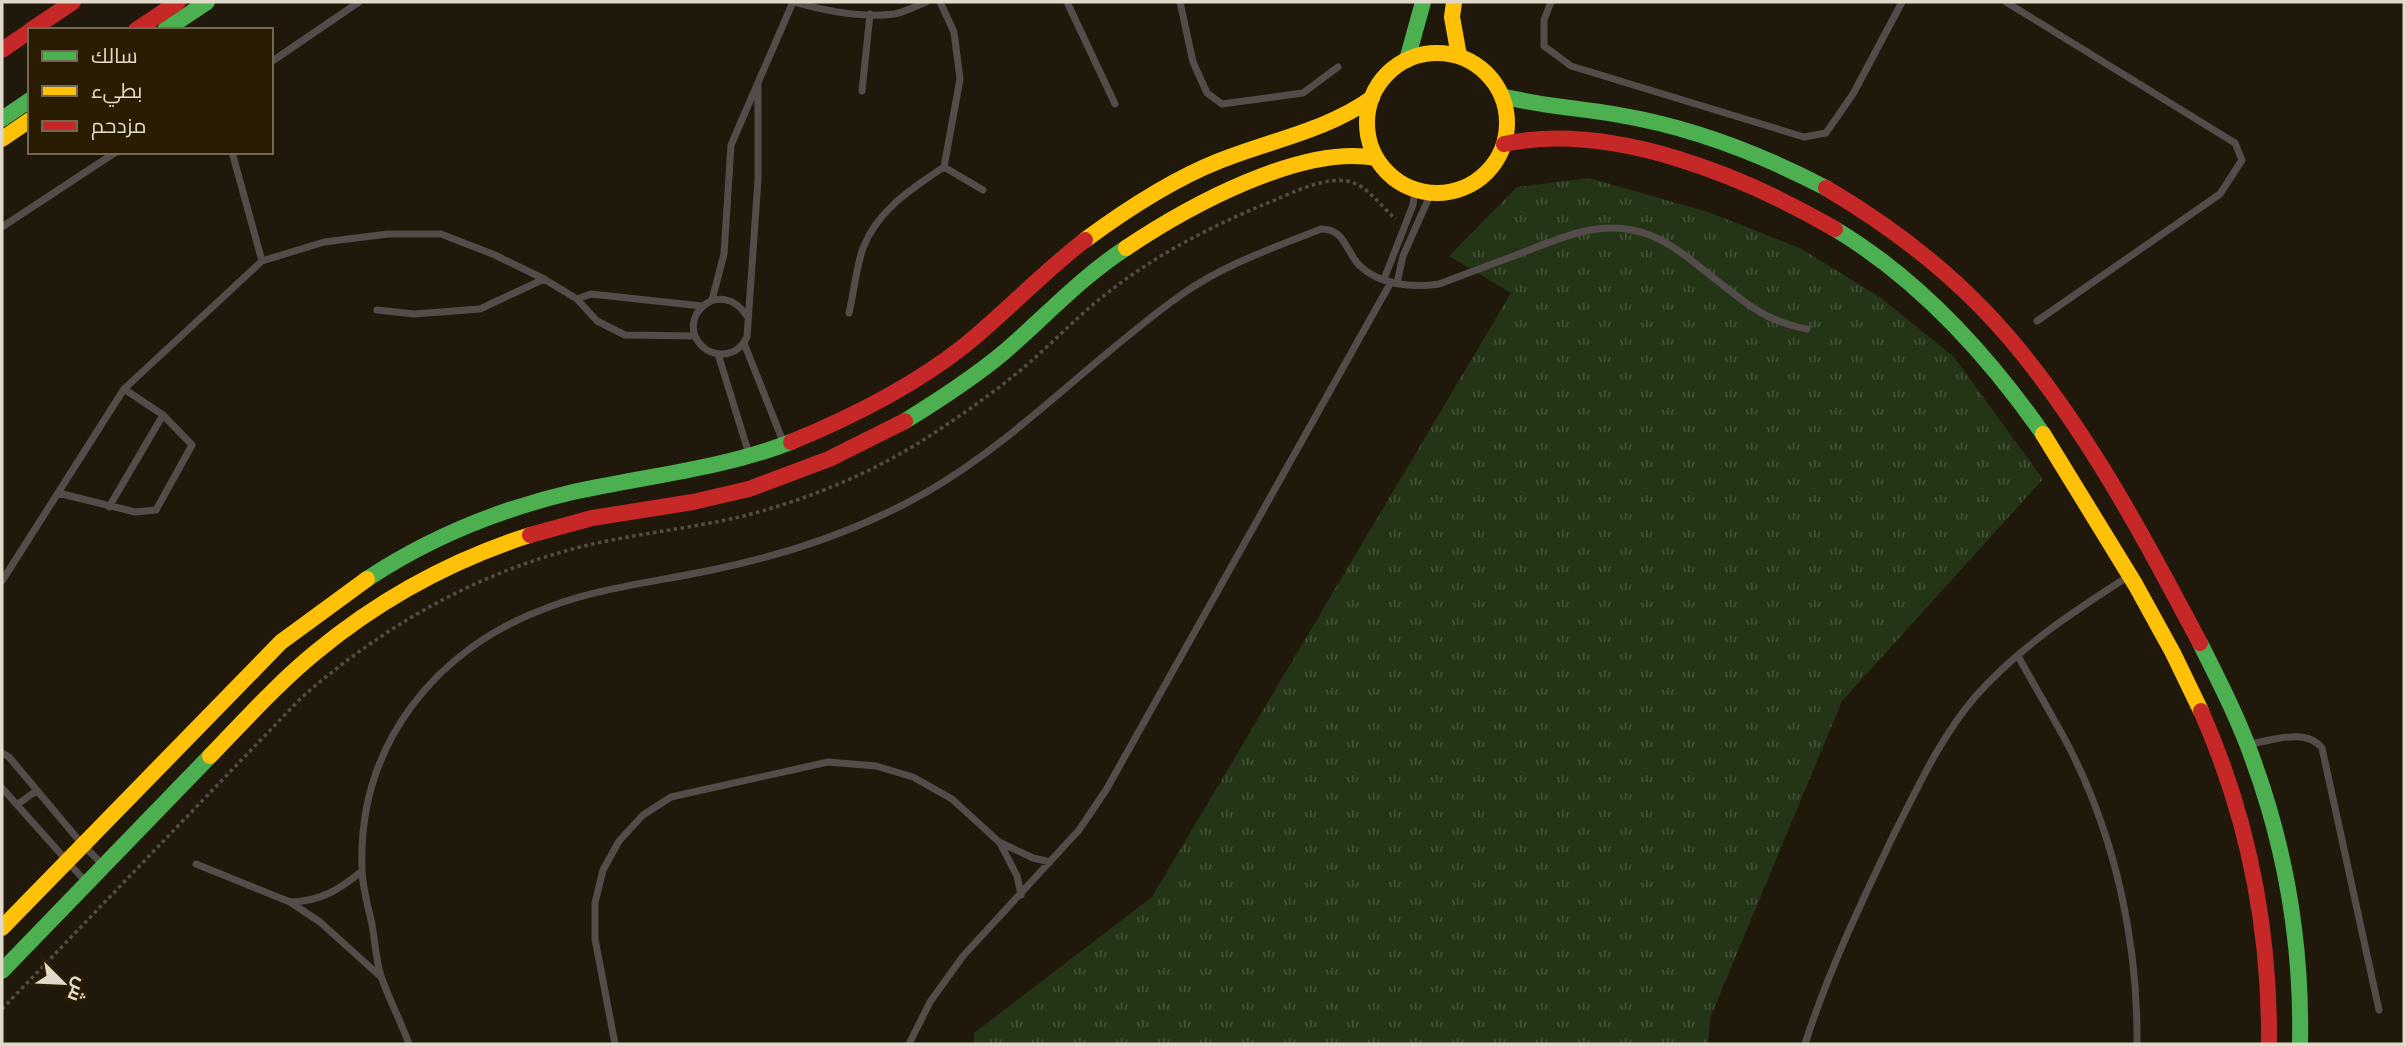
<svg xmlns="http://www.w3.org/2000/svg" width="2406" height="1046" viewBox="0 0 2406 1046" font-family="'Varela Round',Cairo,sans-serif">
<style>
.grass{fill:url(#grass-tufts)}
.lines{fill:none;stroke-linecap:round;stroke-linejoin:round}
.path{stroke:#524c46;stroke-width:3.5;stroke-dasharray:3.5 3.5;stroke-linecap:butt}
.lane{stroke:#534c4a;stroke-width:7}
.fast{stroke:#4caf50;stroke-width:16}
.slow{stroke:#ffc107;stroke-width:16}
.jam{stroke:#c62828;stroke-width:16}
</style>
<defs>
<pattern id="grass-tufts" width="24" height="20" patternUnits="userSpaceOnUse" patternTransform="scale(1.75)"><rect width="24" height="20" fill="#233516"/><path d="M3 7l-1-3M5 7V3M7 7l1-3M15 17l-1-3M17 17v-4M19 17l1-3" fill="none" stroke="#435237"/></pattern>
</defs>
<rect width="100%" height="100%" fill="#20190b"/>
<path class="grass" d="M 1589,178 L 1708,212 L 1800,248 L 1881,298 L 1954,357 L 2043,479 L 1842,701 L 1710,1018 L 1708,1044 L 974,1044 L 974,1033 L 1152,897 L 1511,293 L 1449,256 L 1517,187 Z"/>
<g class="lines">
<path class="path" d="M 2,1009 L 302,697 C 380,629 469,577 569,550 C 623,535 681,530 735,518 C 802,502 868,475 925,439 C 957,418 988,397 1017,373 C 1048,348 1075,318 1106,294 C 1158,253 1215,224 1275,200 C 1296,191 1325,177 1347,181 C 1368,185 1380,206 1396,219"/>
<path class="lane" d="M 794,2 C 825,11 862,18 894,14 C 905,12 916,6 926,2
M 940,2 L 954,32 L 960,79 L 944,167 L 983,190
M 1067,2 L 1115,104
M 1180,2 L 1193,62 L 1207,93 L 1222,104 L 1303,93 L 1338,67
M 1551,2 L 1544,20 L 1544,46 L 1571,66 L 1804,137 L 1826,133 L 1853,94 L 1902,2
M 2006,2 L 2235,143 L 2242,160 L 2220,194 L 2037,321
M 271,62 L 359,2
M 862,91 L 870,14
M 232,152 L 262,261
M 2,227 L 116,152
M 1384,279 L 1413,205 L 1415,189
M 1397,283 L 1403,256 L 1431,193
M 577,299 L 591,294 L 702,306
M 712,300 L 724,254 L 731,145 L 793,2
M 377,310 L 414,314 L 480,309 L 544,279
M 849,313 C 854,292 856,268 863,248 C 878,210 911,189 944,167
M 747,316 C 720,275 674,319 702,346 C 707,351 715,354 722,354 C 734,354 742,347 747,337 L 758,180 L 758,86
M 744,343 L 784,444
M 718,354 L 749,454
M 58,493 L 135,512 L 156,510 L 192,445 L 163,415 L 124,389
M 109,507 L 163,415
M 2,581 L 124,389 L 262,261 L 324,242 L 388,234 L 441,234 L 495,255 L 544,279 L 577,299 L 597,321 L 625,335 L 695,336
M 2018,656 C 2035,687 2054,718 2070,749 C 2116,840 2138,943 2137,1044
M 2249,744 C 2272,741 2306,727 2322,748 L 2379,1010
M 2,753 L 9,757 L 82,844 L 101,863
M 2,788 L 85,881
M 18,804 L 36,791
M 1001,845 L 1017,876 L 1021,895
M 196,864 L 290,902 L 320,922 L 381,977
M 291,902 C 321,901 339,890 362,871
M 409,1044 C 401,1022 390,1001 382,979 C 376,962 375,942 372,924 C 368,906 362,887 362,868 C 358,745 435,648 549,607 C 599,588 654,582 707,571 C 782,556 858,531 925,493 C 1019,439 1092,358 1181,295 C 1223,265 1273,248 1321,229 C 1345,229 1345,250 1359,265 C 1379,285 1412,288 1439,284 C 1465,274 1492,264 1519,254 C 1556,240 1592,222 1632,230 C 1661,235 1684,254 1706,272 C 1741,299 1762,321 1807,329
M 615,1044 L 595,939 L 595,903 L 603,870 L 619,841 L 643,815 L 671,797 L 828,762 L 876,766 L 913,777 L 952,799 L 999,842 L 1033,858 L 1050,862
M 909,1044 L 930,1002 L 963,956 L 1079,830 L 1106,790 L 1391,282
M 1805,1044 C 1828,972 1861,903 1894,834 C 1918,787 1940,738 1975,697 C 2018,648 2074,611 2129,576"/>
<path class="fast" d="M 165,30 L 207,2
M 1407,60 L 1423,2
M 1502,96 C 1540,106 1580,108 1619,115 C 1691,127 1761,154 1826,188
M 2,119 L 30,100
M 1835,229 C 1920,280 1987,354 2043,434
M 905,421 C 939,400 972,379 1003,353 C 1044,318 1080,278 1126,248
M 367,579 C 429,538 500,509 573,492 C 646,476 721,469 791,442
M 2200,643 C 2219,681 2239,720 2253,760 C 2286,850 2302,948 2300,1044
M 2,971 L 210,756"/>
<path class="slow" d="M 1454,2 L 1452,17 L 1459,56
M1367 123a70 70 0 1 1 140 0a70 70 0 1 1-140 0Z
M 2,139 L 30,120
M 1085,240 C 1127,209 1171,180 1219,161 C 1271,140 1326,131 1372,98
M 1126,248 C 1187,207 1301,144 1376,158
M 2043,434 L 2135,584 L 2173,653 L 2201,711
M 210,756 C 244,721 278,683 316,652 C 379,600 452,560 530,535
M 2,928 L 281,642 L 367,579"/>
<path class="jam" d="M 31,30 L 73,2
M 136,30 L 178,2
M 2,50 L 30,31
M 1504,144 C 1611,121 1744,176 1835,229
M 1826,188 C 1882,221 1935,260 1981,307 C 2071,399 2140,530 2200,643
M 791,442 C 852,417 912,387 964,346 C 1006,312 1042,273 1085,240
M 530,535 L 592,518 L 693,502 L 749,489 L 829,459 L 905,421
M 2201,711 C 2248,817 2270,928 2269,1044"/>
</g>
<rect width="2406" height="1046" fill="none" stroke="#e1d9ca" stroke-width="7"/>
<rect x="28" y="28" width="245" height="126" fill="#291c02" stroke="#736852" stroke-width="2"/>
<rect x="42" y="51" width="35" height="10" fill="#4caf50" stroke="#736852" stroke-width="2"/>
<text x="91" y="63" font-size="21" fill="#e1d9ca">سالك</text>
<rect x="42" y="86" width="35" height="10" fill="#ffc107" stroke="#736852" stroke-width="2"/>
<text x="91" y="98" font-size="21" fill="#e1d9ca">بطيء</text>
<rect x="42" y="121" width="35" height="10" fill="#c62828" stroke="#736852" stroke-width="2"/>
<text x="91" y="133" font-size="21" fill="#e1d9ca">مزدحم</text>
<g transform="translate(63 983) rotate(114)" stroke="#291c02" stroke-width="5" paint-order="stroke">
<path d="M0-5L12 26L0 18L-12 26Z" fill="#e1d9ca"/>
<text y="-10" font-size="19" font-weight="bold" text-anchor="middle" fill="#e1d9ca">ش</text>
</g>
</svg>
